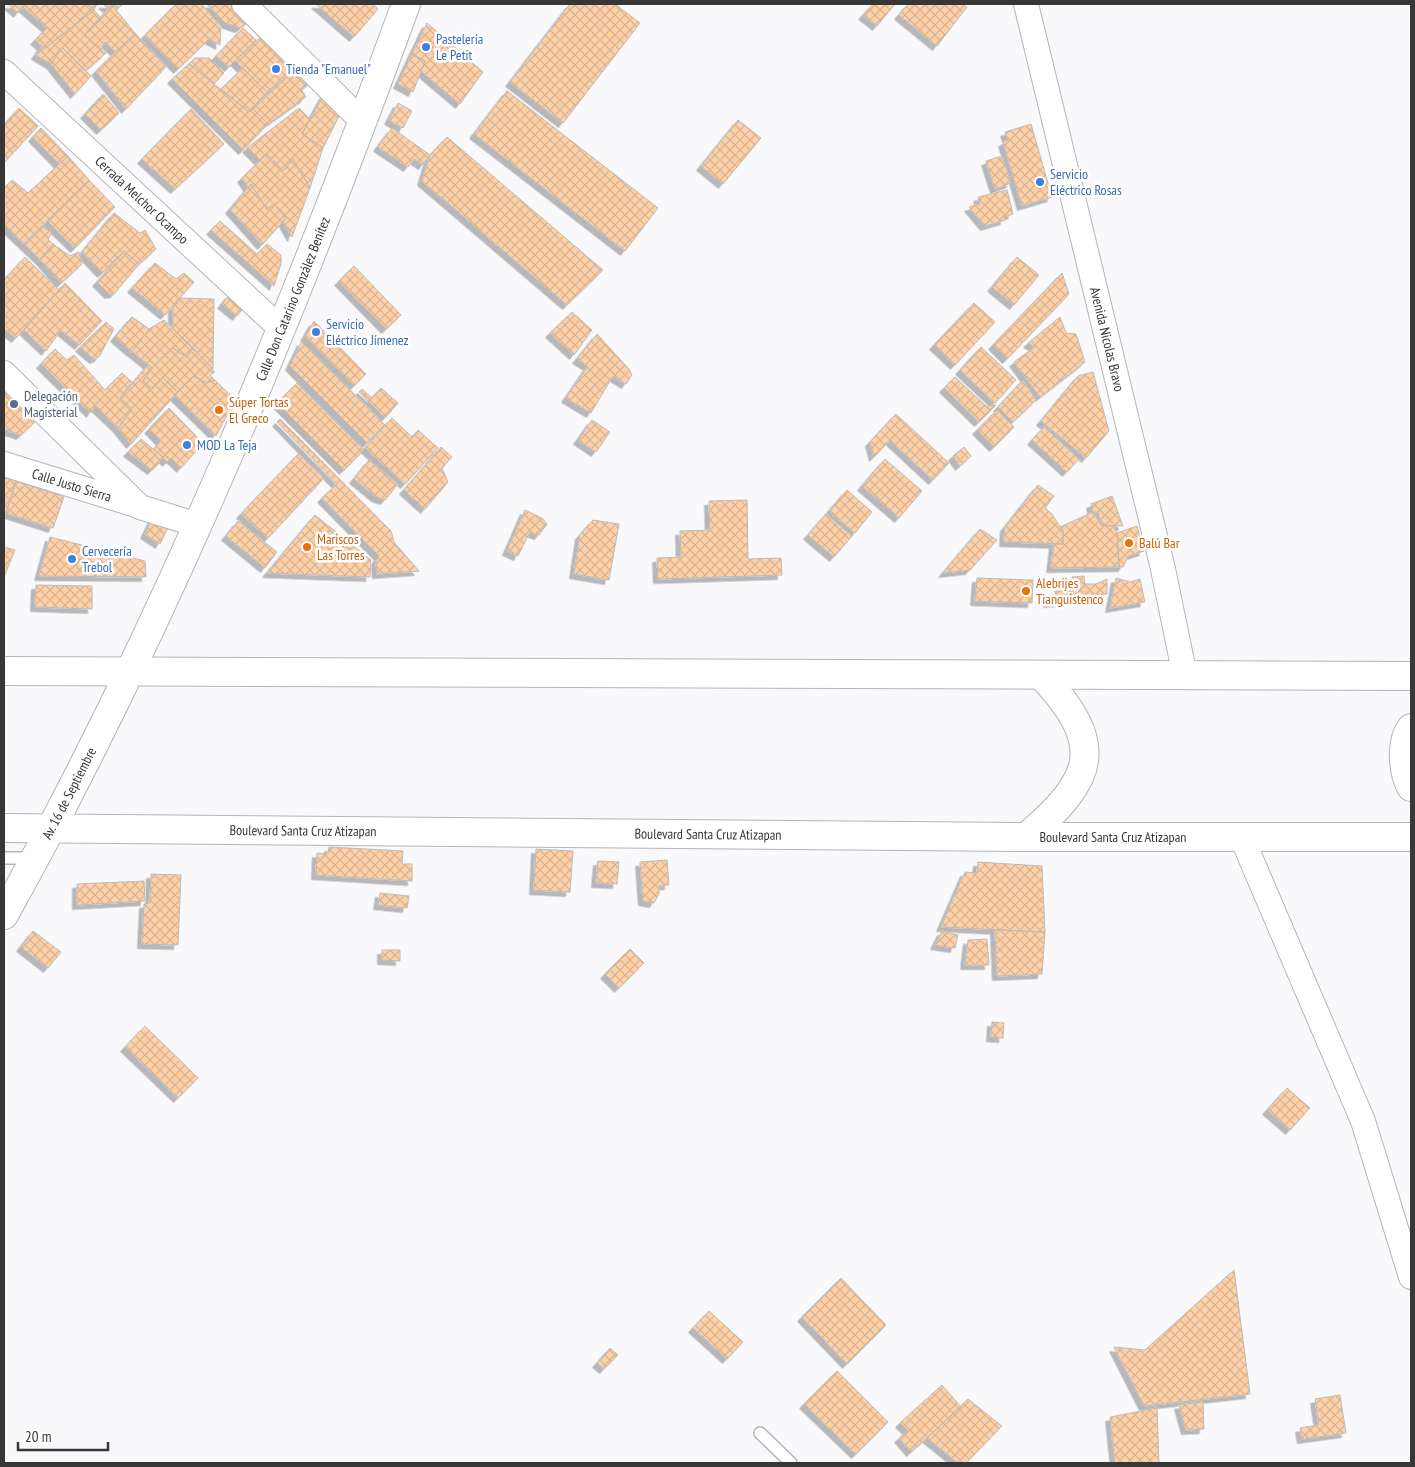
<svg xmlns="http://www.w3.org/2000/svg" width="1415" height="1467" viewBox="0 0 1415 1467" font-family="'PT Sans Narrow',sans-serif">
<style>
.building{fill:url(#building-cross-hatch);stroke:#bebbb9;filter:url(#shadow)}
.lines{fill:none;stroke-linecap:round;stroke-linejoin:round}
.service-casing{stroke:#b5b4b8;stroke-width:14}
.minor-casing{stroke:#b5b4b8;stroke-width:26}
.secondary-casing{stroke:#b5b4b8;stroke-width:30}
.service{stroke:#fff;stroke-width:11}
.minor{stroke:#fff;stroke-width:24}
.secondary{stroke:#fff;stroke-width:28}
.shop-dot{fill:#3f7fe0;stroke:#fff;stroke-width:2}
.service-dot{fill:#5c6f8a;stroke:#fff;stroke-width:2}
.food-dot{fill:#e8710a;stroke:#fff;stroke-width:2}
.labels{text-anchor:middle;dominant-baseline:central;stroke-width:5;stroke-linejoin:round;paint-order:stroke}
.shop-label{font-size:14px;fill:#366cbe;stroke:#fff;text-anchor:start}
.street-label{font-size:14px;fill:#373738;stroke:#fff}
.service-label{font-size:14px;fill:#4e5e75;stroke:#fff;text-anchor:start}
.food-label{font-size:14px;fill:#c56008;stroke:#fff;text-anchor:start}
</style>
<defs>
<pattern id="building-cross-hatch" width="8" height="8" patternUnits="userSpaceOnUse" patternTransform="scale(1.25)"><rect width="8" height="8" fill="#fed1a8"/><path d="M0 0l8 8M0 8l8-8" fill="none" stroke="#dab491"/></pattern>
<filter id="shadow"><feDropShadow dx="-4.5" dy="4.5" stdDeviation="0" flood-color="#0004"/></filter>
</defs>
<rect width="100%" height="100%" fill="#f9f9fc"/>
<path class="building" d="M 8,4 L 25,4 L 18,13 Z
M 25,4 L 87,4 L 94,10 L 36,55 L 42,46 L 35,40 L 47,28 L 23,7 Z
M 87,4 L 97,4 L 94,10 Z
M 103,4 L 123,4 L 116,10 L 112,5 L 109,9 Z
M 176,4 L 201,4 L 221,26 L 220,45 L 209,39 L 178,69 L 145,35 Z
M 207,4 L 238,4 L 253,17 L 240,28 L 225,23 Z
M 207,4 L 238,4 L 253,17 L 240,28 L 225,23 Z
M 316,4 L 373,4 L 378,9 L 354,37 Z
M 570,4 L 615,4 L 640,23 L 563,123 L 510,82 Z
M 873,4 L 895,4 L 877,26 L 863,15 Z
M 908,4 L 962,4 L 967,7 L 937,46 L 899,15 Z
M 112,5 L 135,33 L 116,52 L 105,42 L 101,49 L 84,35 Z
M 94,10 L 101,18 L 84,35 L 106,53 L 85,71 L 62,47 L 51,64 L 36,55 Z
M 427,23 L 483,72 L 460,104 L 421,71 L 425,61 L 412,54 Z
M 243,28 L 256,40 L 229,67 L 216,56 Z
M 135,33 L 166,67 L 126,109 L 96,71 Z
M 264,34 L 298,67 L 268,93 L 235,61 Z
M 62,47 L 91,76 L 75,94 L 51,64 Z
M 412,54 L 425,61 L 413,92 L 398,84 Z
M 195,58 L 209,58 L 224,73 L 214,84 L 189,64 Z
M 189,64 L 249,112 L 253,109 L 268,124 L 243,150 L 172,79 Z
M 298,67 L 312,81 L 301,89 L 306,97 L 268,124 L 253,109 Z
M 243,68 L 268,93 L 249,112 L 221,89 Z
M 507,91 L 658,208 L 625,251 L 474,134 Z
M 325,93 L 342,110 L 323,148 L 302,134 Z
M 103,94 L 119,113 L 101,130 L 85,114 Z
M 398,103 L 412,111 L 403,128 L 389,120 Z
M 19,108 L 38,126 L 4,163 L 4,125 Z
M 299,108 L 310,119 L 302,134 L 323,148 L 310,188 L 293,159 L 283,171 L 267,154 L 260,161 L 247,148 Z
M 191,109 L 224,144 L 175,189 L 142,159 Z
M 738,120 L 761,138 L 723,184 L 701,166 Z
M 1031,124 L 1052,197 L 1022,206 L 1003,142 L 1008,140 L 1005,132 Z
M 41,128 L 68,156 L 59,164 L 33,137 Z
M 392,128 L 430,155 L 423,165 L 414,159 L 408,167 L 378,147 Z
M 447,137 L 603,270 L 567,305 L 422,181 L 430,155 Z
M 267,154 L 283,171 L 293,159 L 310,188 L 292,237 L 283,221 L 286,218 L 274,204 L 267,210 L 251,184 L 249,188 L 242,178 Z
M 68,156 L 89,180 L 24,244 L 4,225 L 4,188 L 12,180 L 28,193 Z
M 1002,156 L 1011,183 L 995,189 L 986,161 Z
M 89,180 L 115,207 L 75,248 L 47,221 Z
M 251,184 L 267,210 L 274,204 L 286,218 L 262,245 L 230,209 Z
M 1007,190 L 1013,214 L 1004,217 L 1005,220 L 985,226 L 969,207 L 980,204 L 978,197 Z
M 114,213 L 140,233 L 145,230 L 156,249 L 139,264 L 124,251 L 102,273 L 82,252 Z
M 220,221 L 257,254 L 267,244 L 281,255 L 281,264 L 274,286 L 211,230 Z
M 42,226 L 52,233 L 48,239 L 53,244 L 40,259 L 24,244 Z
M 53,244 L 70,256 L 79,252 L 82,264 L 61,283 L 40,259 Z
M 124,251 L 139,264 L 115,293 L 109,294 L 97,282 Z
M 25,257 L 59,290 L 16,338 L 4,329 L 4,280 Z
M 1017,257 L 1039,275 L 1014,305 L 992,287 Z
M 155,263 L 176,279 L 184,273 L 194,282 L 165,315 L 132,288 Z
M 354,266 L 401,315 L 386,329 L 339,281 Z
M 1062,273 L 1069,294 L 1007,359 L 993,345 Z
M 65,283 L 102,321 L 79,345 L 61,330 L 46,351 L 24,330 Z
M 230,294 L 245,306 L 237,316 L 222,304 Z
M 179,298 L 214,299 L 213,369 L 173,329 L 173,306 Z
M 974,303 L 995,322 L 955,365 L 934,345 Z
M 572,312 L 592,330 L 574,355 L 550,333 Z
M 132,317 L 149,329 L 164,320 L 193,348 L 187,357 L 173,348 L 152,368 L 115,337 Z
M 132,317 L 149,329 L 132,352 L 115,337 Z
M 1060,317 L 1066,333 L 1076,334 L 1085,362 L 1040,397 L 1014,362 L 1035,347 L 1028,343 Z
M 314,321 L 366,374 L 354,386 L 305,337 Z
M 106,322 L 114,329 L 99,357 L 94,359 L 80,347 Z
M 597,334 L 629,369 L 632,375 L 626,384 L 613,376 L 591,413 L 566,398 L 588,366 L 577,359 Z
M 302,341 L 385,425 L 367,443 L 290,366 Z
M 981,347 L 1016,380 L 995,403 L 960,370 Z
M 173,348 L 187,357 L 193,348 L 215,372 L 210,375 L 215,380 L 206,383 L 193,376 L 178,392 L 163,378 L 152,389 L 143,381 L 152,368 Z
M 55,349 L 67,360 L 74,355 L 105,390 L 122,373 L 132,382 L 120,398 L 132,409 L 118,428 L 95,406 L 91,413 L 41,364 Z
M 148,365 L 152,368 L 143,381 L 152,389 L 163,378 L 178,392 L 131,444 L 118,428 L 132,409 L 120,398 Z
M 1093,372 L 1109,431 L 1086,458 L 1041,421 L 1078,376 Z
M 193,376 L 206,383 L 215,380 L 235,400 L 216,436 L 174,395 Z
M 955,377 L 986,406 L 996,405 L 979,422 L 944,388 Z
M 1023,380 L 1036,400 L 1013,422 L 998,407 Z
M 297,383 L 364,450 L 344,470 L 277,403 Z
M 7,386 L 39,418 L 21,435 L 4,429 L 4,390 Z
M 381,388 L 398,403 L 385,418 L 359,392 L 362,389 L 372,398 Z
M 169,408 L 203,443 L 181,468 L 171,458 L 167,462 L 154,449 L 161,441 L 149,429 Z
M 997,410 L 1014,427 L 994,447 L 977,430 Z
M 896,414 L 949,463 L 933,480 L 890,440 L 874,457 L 870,442 Z
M 392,418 L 412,437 L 418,430 L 438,448 L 405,484 L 365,448 Z
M 280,419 L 391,531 L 394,542 L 419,571 L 377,574 L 376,561 L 379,556 L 322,498 L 337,484 L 277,422 Z
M 592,420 L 610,432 L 596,452 L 578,440 Z
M 1044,427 L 1079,459 L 1067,472 L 1032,440 Z
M 141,439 L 164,458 L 152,470 L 128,452 Z
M 441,447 L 452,457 L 442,468 L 448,482 L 425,509 L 404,490 Z
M 964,447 L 971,456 L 960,466 L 953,456 Z
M 298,454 L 324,478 L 268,538 L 241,514 Z
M 885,459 L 922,491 L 899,518 L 862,486 Z
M 369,460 L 398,484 L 385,500 L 376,497 L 354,479 Z
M 4,477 L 16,481 L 6,513 L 4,512 Z
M 16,481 L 64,497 L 53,528 L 6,513 Z
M 1038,485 L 1054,496 L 1045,508 L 1052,514 L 1063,531 L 1063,544 L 1004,542 L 1005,527 Z
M 847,490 L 872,512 L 855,533 L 829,511 Z
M 1112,496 L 1123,526 L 1101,525 L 1098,512 L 1093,512 L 1091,504 Z
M 747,500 L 748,559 L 781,558 L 782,575 L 658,579 L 657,558 L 681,557 L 680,531 L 710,530 L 709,501 Z
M 525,510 L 542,518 L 547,524 L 539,535 L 530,532 L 518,556 L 507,551 Z
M 1093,512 L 1101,525 L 1113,526 L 1117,533 L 1119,567 L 1051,568 L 1054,544 L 1063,544 L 1063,531 L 1060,527 Z
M 826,514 L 852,536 L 834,557 L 808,535 Z
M 315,515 L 371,560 L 370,577 L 267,573 Z
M 154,516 L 169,526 L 160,544 L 145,534 Z
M 593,520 L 619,524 L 609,580 L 574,574 L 580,535 Z
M 238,521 L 277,552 L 265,568 L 226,536 Z
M 1137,526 L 1144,551 L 1128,556 L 1123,567 L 1119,567 L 1117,533 Z
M 980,529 L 997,540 L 970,570 L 943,573 Z
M 50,537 L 145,561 L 146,577 L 39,576 Z
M 4,547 L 15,550 L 4,577 Z
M 1084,576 L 1085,584 L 1096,584 L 1107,579 L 1107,594 L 1073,596 L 1072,577 Z
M 977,578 L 1033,580 L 1032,603 L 975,601 Z
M 1116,578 L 1130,582 L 1140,579 L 1145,602 L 1110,608 Z
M 36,585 L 92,586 L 92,609 L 35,607 Z
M 1068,590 L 1069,601 L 1048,603 L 1048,597 L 1056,597 L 1055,591 Z
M 329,847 L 403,851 L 402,864 L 412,864 L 412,881 L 316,875 L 317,853 L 328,854 Z
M 536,849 L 573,851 L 570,892 L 534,890 Z
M 667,860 L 669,885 L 659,886 L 659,894 L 654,903 L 643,901 L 640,862 Z
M 598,861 L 619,862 L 617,884 L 596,883 Z
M 978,862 L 1042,866 L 1045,932 L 941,927 L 965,872 L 977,873 Z
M 151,874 L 181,875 L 178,945 L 142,944 L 144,904 L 150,903 Z
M 144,881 L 145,901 L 77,905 L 77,884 Z
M 380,893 L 409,896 L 407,908 L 378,905 Z
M 995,930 L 1045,932 L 1042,974 L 997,976 Z
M 33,931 L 61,952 L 48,968 L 21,947 Z
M 942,931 L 958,935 L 955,948 L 935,945 Z
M 987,939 L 989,965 L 965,965 L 968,940 Z
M 630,949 L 644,963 L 619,988 L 605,974 Z
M 382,950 L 400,950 L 400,961 L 382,960 Z
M 992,1022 L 1004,1023 L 1003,1038 L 991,1037 Z
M 145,1026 L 198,1078 L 178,1098 L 125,1047 Z
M 1287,1088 L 1310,1108 L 1290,1130 L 1267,1110 Z
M 1234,1270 L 1250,1394 L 1144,1406 L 1114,1347 L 1145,1350 Z
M 841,1278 L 886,1325 L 847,1364 L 802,1317 Z
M 709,1311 L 743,1342 L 727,1359 L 693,1328 Z
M 610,1348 L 618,1355 L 604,1369 L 597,1363 Z
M 837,1371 L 888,1422 L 856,1454 L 804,1404 Z
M 942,1385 L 961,1407 L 911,1452 L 899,1438 L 908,1431 L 900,1423 Z
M 1340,1395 L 1346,1433 L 1302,1439 L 1300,1428 L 1319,1425 L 1315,1399 Z
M 968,1399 L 1002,1426 L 966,1463 L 958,1463 L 927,1438 Z
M 1203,1402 L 1204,1429 L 1186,1430 L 1179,1405 Z
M 1157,1408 L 1159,1463 L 1115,1463 L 1110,1417 Z"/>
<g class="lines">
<g class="service-casing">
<path id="service" d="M 4,858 L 34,858
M 760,1433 L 791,1463"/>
</g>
<g class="minor-casing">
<g id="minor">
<path d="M 244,4 L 363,122"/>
<path id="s1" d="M 1026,4 L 1163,569 L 1185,676"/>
<path id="s2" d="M 4,72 L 280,328"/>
<path d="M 4,373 L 140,507 L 198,525"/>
<path id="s3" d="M 4,464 L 136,505"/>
<path d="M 1242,838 L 1363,1121 L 1411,1277"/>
</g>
</g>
<g class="secondary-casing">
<g id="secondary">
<path d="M 4,671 L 1411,676"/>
<path d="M 1411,728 C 1400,743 1403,772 1411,787"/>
<path id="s4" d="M 4,828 L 1026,837 L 1411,837"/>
<path d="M 1026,837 C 1096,778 1106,744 1041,675"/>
<path id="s5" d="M 4,915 C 166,624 292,316 406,4"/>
</g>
</g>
<use href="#service" class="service"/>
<use href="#minor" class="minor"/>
<use href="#secondary" class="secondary"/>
</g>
<g class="shop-dot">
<circle cx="426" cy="47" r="5"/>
<circle cx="276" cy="69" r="5"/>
<circle cx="1040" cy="182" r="5"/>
<circle cx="316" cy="332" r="5"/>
<circle cx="187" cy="445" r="5"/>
<circle cx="72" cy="559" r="5"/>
</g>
<circle class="service-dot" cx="14" cy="404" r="5"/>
<g class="food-dot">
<circle cx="219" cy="410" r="5"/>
<circle cx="1129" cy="543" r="5"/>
<circle cx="307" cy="547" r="5"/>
<circle cx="1026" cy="591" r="5"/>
</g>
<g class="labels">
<g class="shop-label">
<text x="436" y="39">Pastelería<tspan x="436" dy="16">Le Petit</tspan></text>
<text x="286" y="69">Tienda "Emanuel"</text>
<text x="1050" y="174">Servicio<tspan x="1050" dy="16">Eléctrico Rosas</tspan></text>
<text x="326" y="324">Servicio<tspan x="326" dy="16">Eléctrico Jímenez</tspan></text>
<text x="197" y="445">MOD La Teja</text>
<text x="82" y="551">Cervecería<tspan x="82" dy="16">Trebol</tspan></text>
</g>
<g class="street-label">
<text stroke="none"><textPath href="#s2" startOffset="188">Cerrada Melchor Ocampo</textPath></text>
<text stroke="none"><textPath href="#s5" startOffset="681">Calle Don Catarino González Benítez</textPath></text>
<text stroke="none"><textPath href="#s1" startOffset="345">Avenida Nicolas Bravo</textPath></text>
<text stroke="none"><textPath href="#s3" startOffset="71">Calle Justo Sierra</textPath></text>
<text stroke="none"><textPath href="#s5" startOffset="138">Av. 16 de Septiembre</textPath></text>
<text stroke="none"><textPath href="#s4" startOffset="299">Boulevard Santa Cruz Atizapan</textPath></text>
<text stroke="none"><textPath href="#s4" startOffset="704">Boulevard Santa Cruz Atizapan</textPath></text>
<text stroke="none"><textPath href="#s4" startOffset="1109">Boulevard Santa Cruz Atizapan</textPath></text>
</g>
<g class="service-label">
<text x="24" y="396">Delegación<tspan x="24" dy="16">Magisterial</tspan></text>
</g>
<g class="food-label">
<text x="229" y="402">Súper Tortas<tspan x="229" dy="16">El Greco</tspan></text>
<text x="317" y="539">Mariscos<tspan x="317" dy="16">Las Torres</tspan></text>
<text x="1139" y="543">Balú Bar</text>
<text x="1036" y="583">Alebrijes<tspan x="1036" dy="16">Tianguistenco</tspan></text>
</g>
</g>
<rect width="1415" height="1467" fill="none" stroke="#373738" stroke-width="10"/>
<path d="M18 1442v8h90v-8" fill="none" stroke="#373738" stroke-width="2.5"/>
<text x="25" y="1442" font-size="15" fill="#373738" stroke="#ffffff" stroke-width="4" paint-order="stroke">20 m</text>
</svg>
